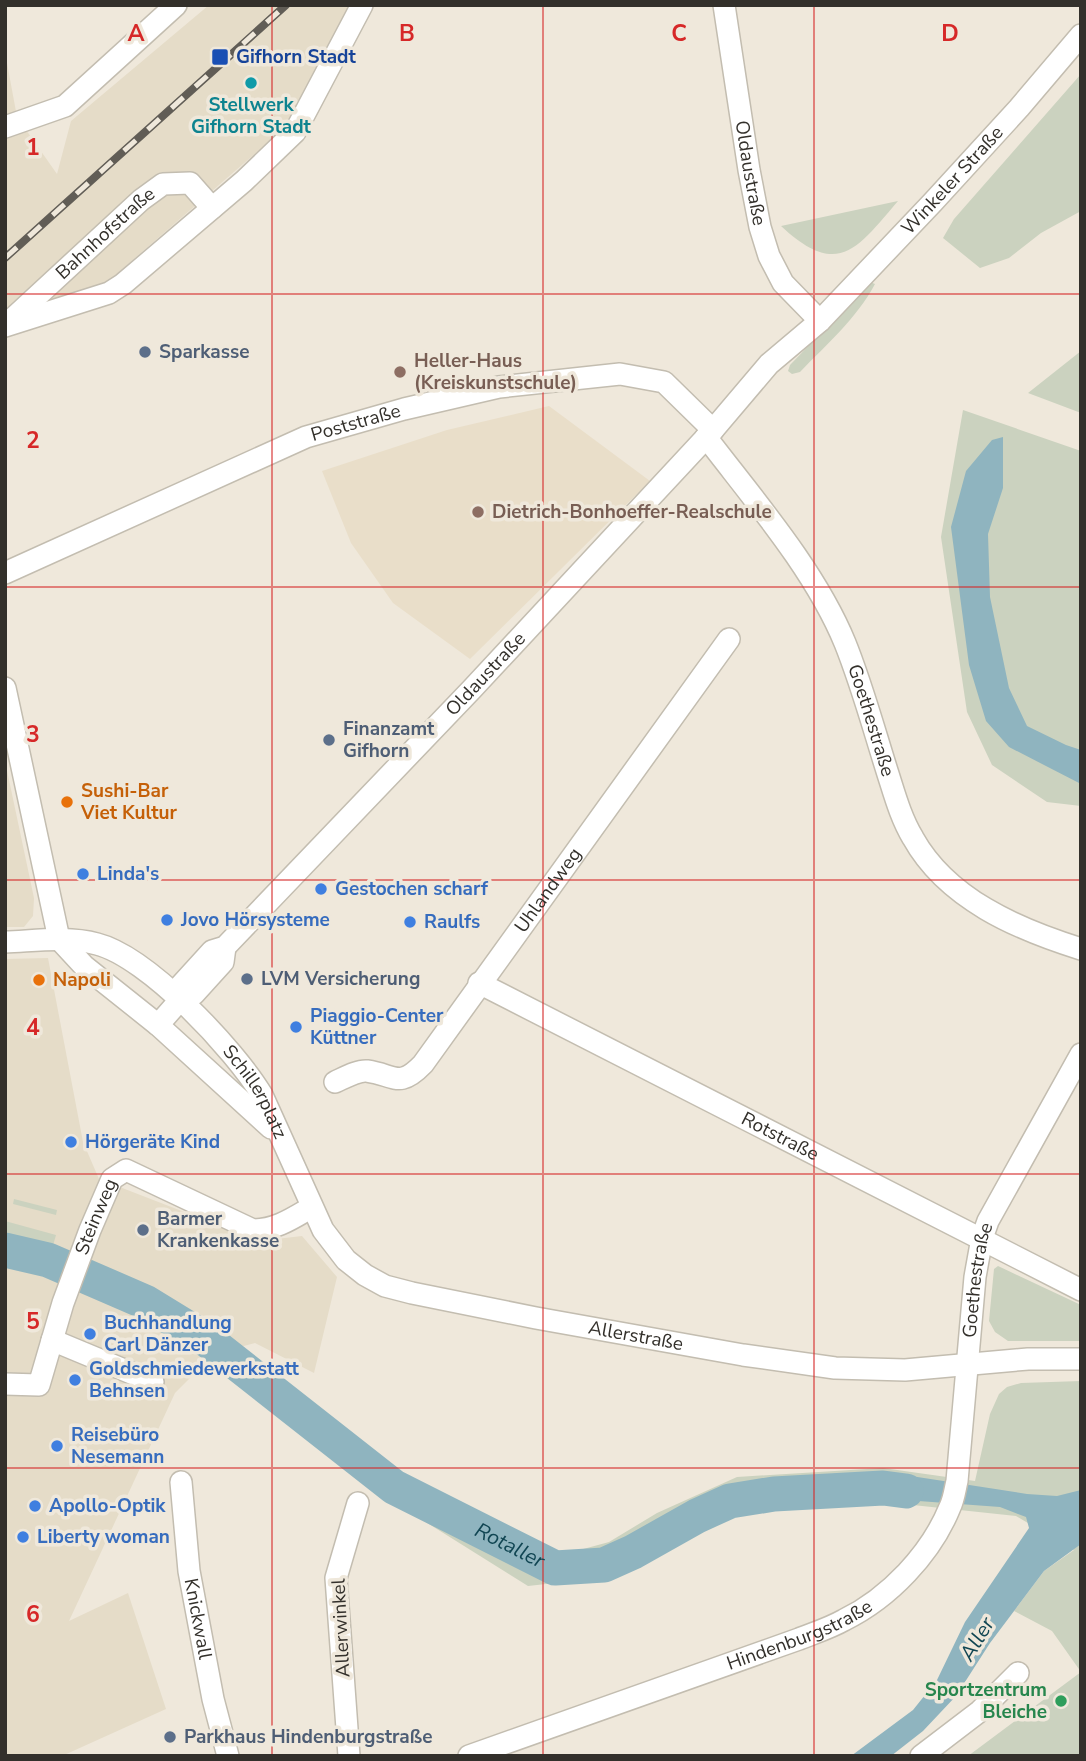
<svg xmlns="http://www.w3.org/2000/svg" width="1086" height="1761" viewBox="0 0 1086 1761" font-family="'Nunito Sans',sans-serif">
<style>
.built{fill:#e5dcc8}
.education{fill:#e9dec9}
.green{fill:#cbd2bf}
.water{fill:#8fb4bf}
.lines{fill:none;stroke-linecap:round;stroke-linejoin:round}
.river{stroke:#8fb4bf;stroke-width:35}
.minor-casing{stroke:#c3bdb0;stroke-width:24}
.minor{stroke:#fff;stroke-width:21}
.rail-casing{stroke:#615d56;stroke-width:8}
.rail{stroke:#efe8db;stroke-width:5;stroke-dasharray:16;stroke-linecap:butt}
.grid{fill:none;stroke:#d62828;stroke-width:2;stroke-opacity:0.55}
.transit-dot{fill:#1a4fb4;stroke:#efe8db;stroke-width:2.5}
.culture-dot{fill:#0f9aa8;stroke:#efe8db;stroke-width:2.5}
.service-dot{fill:#5c6f8a;stroke:#efe8db;stroke-width:2.5}
.education-dot{fill:#8d6e63;stroke:#efe8db;stroke-width:2.5}
.food-dot{fill:#e8710a;stroke:#efe8db;stroke-width:2.5}
.shop-dot{fill:#3f7fe0;stroke:#efe8db;stroke-width:2.5}
.leisure-dot{fill:#2e9e5b;stroke:#efe8db;stroke-width:2.5}
.labels{text-anchor:middle;dominant-baseline:central;stroke-width:7;stroke-linejoin:round;paint-order:stroke}
.transit-label{font-size:19px;font-weight:bold;fill:#164399;stroke:#efe8db;text-anchor:start}
.culture-label{font-size:19px;font-weight:bold;fill:#0d838f;stroke:#efe8db}
.street-label{font-size:19px;fill:#33302b;stroke:#efe8db}
.service-label{font-size:19px;font-weight:bold;fill:#4e5e75;stroke:#efe8db;text-anchor:start}
.education-label{font-size:19px;font-weight:bold;fill:#785e54;stroke:#efe8db;text-anchor:start}
.food-label{font-size:19px;font-weight:bold;fill:#c56008;stroke:#efe8db;text-anchor:start}
.shop-label{font-size:19px;font-weight:bold;fill:#366cbe;stroke:#efe8db;text-anchor:start}
.leisure-label{font-size:19px;font-weight:bold;fill:#27864d;stroke:#efe8db;text-anchor:end}
.water-label{font-size:21px;font-style:italic;fill:#114653;stroke:#efe8db}
.grid-label{font-size:23px;text-anchor:middle;font-weight:bold;fill:#d62828;stroke:#efe8db;stroke-width:7;stroke-linejoin:round;paint-order:stroke}
</style>
<rect width="100%" height="100%" fill="#efe8db"/>
<path class="built" d="M 209,5 L 352,5 L 289,124 L 104,285 L 5,315 L 5,52 L 17,117 L 57,174 L 71,121 Z
M 5,761 L 34,898 L 33,916 L 24,927 L 5,927 Z
M 48,958 L 83,1142 L 99,1179 L 259,1241 L 302,1236 L 337,1277 L 314,1373 L 255,1343 L 214,1354 L 175,1393 L 69,1621 L 128,1593 L 166,1709 L 62,1756 L 5,1756 L 5,959 Z"/>
<path class="education" d="M 549,406 L 650,481 L 470,659 L 393,603 L 351,543 L 322,471 L 447,430 Z"/>
<path class="green" d="M 1081,74 L 1081,211 L 1041,233 L 1009,258 L 980,268 L 943,238 L 954,219 Z
M 898,201 C 857,249 838,279 781,226 Z
M 870,282 L 875,284 C 857,318 826,345 800,372 L 792,374 L 788,371 L 790,365 Z
M 1081,351 L 1081,413 L 1028,393 Z
M 963,410 L 1081,451 L 1081,806 L 1047,802 L 992,765 L 967,712 L 941,537 Z
M 14,1199 L 57,1210 L 56,1215 L 13,1204 Z
M 5,1221 L 56,1235 L 52,1249 L 142,1284 L 208,1324 L 387,1465 L 528,1544 L 565,1554 L 609,1542 L 657,1513 L 737,1477 L 883,1468 L 975,1481 L 990,1414 L 999,1394 L 1007,1387 L 1021,1383 L 1081,1381 L 1081,1756 L 968,1756 L 1081,1672 L 1052,1631 L 1014,1611 L 1044,1571 L 1074,1550 L 1016,1516 L 894,1503 L 788,1506 L 734,1511 L 620,1570 L 582,1580 L 528,1586 L 365,1484 L 263,1403 L 196,1342 L 106,1293 L 41,1269 L 5,1260 Z
M 998,1266 L 1081,1305 L 1081,1341 L 1008,1341 L 995,1332 L 989,1321 L 994,1269 Z"/>
<path class="water" d="M 1003,437 L 1003,488 L 988,534 L 990,597 L 1009,688 L 1027,726 L 1066,745 L 1081,750 L 1081,784 L 1009,747 L 986,721 L 969,665 L 951,527 L 966,471 L 992,440 Z
M 898,1474 L 1027,1494 L 1057,1496 L 1081,1490 L 1081,1544 L 1044,1571 L 990,1643 L 956,1696 L 923,1731 L 891,1756 L 851,1756 L 913,1710 L 937,1680 L 965,1622 L 1029,1528 L 1026,1517 L 1000,1507 L 905,1500 L 860,1502 L 856,1476 Z"/>
<g class="lines">
<path class="river" id="s1" d="M 5,1250 L 48,1260 L 145,1302 L 207,1340 L 394,1487 L 555,1568 L 604,1565 L 633,1552 L 697,1516 L 730,1501 L 774,1494 L 883,1488 L 906,1491"/>
<g class="minor-casing">
<g id="minor">
<path id="s2" d="M 724,5 L 749,170 L 760,227 L 769,256 L 783,283 L 820,321"/>
<path d="M 5,127 L 65,106 L 176,5"/>
<path id="s3" d="M 9,322 L 141,200 L 163,184 L 190,183 L 212,208"/>
<path d="M 5,326 L 109,293 L 123,284 L 244,181 L 295,132 L 362,5"/>
<path id="s4" d="M 706,437 C 754,500 815,570 845,643 C 862,685 874,730 888,774 C 895,796 901,818 913,838 C 947,899 1017,929 1081,949"/>
<path id="s5" d="M 5,573 L 306,437 L 404,409 L 499,387 L 620,374 L 664,382 L 713,430"/>
<path d="M 5,688 L 59,939"/>
<path d="M 59,939 L 84,966 L 158,1025 L 271,1128"/>
<path id="s6" d="M 5,942 C 35,941 67,936 97,944 C 148,957 235,1050 262,1095 L 323,1230 L 346,1260 L 365,1275 L 385,1286 L 412,1293 L 536,1318 L 743,1355 L 835,1368 L 905,1370 L 1028,1359 L 1081,1359"/>
<path id="s7" d="M 479,983 L 1081,1290"/>
<path id="s8" d="M 180,1000 L 181,985 L 212,951 L 225,947 L 472,689 L 713,430 L 769,364 L 820,321 L 933,202 L 1019,108 L 1081,35"/>
<path d="M 158,1025 L 180,1000 L 194,994 L 223,962 L 225,947"/>
<path id="s9" d="M 335,1082 C 344,1078 358,1070 367,1071 C 395,1075 399,1089 423,1064 L 729,639"/>
<path d="M 52,1340 L 153,1382"/>
<path id="s10" d="M 5,1384 L 39,1385 L 63,1303 L 90,1230 L 112,1179 L 126,1170 L 253,1230 C 276,1230 293,1218 312,1207"/>
<path id="s11" d="M 181,1482 L 189,1571 L 213,1699 L 228,1756"/>
<path d="M 349,1756 L 336,1578 L 358,1503"/>
<path id="s12" d="M 469,1756 L 799,1639 C 814,1633 830,1628 844,1620 C 889,1598 931,1554 950,1507 C 954,1499 955,1489 957,1481 L 975,1277 L 982,1238 L 988,1221 L 1081,1054"/>
<path d="M 921,1756 L 980,1711 L 1018,1673"/>
</g>
</g>
<use href="#minor" class="minor"/>
<g class="rail-casing">
<path id="rail" d="M 5,258 L 286,5"/>
</g>
<use href="#rail" class="rail"/>
</g>
<path class="grid" d="M 272,5 L 272,1756M 543,5 L 543,1756M 814,5 L 814,1756M 5,294 L 1081,294M 5,587 L 1081,587M 5,880 L 1081,880M 5,1174 L 1081,1174M 5,1468 L 1081,1468"/>
<rect class="transit-dot" x="211" y="48" width="18" height="18" rx="3.5"/>
<circle class="culture-dot" cx="251" cy="83" r="7"/>
<g class="service-dot">
<circle cx="145" cy="352" r="7"/>
<circle cx="329" cy="740" r="7"/>
<circle cx="247" cy="979" r="7"/>
<circle cx="143" cy="1230" r="7"/>
<circle cx="170" cy="1737" r="7"/>
</g>
<g class="education-dot">
<circle cx="400" cy="372" r="7"/>
<circle cx="478" cy="512" r="7"/>
</g>
<g class="food-dot">
<circle cx="67" cy="802" r="7"/>
<circle cx="39" cy="980" r="7"/>
</g>
<g class="shop-dot">
<circle cx="83" cy="874" r="7"/>
<circle cx="321" cy="889" r="7"/>
<circle cx="167" cy="920" r="7"/>
<circle cx="410" cy="922" r="7"/>
<circle cx="296" cy="1027" r="7"/>
<circle cx="71" cy="1142" r="7"/>
<circle cx="90" cy="1334" r="7"/>
<circle cx="75" cy="1380" r="7"/>
<circle cx="57" cy="1446" r="7"/>
<circle cx="35" cy="1506" r="7"/>
<circle cx="23" cy="1537" r="7"/>
</g>
<circle class="leisure-dot" cx="1061" cy="1701" r="7"/>
<g class="labels">
<g class="transit-label">
<text x="236" y="57">Gifhorn Stadt</text>
</g>
<g class="culture-label">
<text x="251" y="105">Stellwerk<tspan x="251" dy="22">Gifhorn Stadt</tspan></text>
</g>
<g class="street-label">
<text stroke="none"><textPath href="#s2" startOffset="170">Oldaustraße</textPath></text>
<text stroke="none"><textPath href="#s8" startOffset="1132">Winkeler Straße</textPath></text>
<text stroke="none"><textPath href="#s3" startOffset="131">Bahnhofstraße</textPath></text>
<text stroke="none"><textPath href="#s5" startOffset="382">Poststraße</textPath></text>
<text stroke="none"><textPath href="#s8" startOffset="452">Oldaustraße</textPath></text>
<text stroke="none"><textPath href="#s4" startOffset="331">Goethestraße</textPath></text>
<text stroke="none"><textPath href="#s9" startOffset="310">Uhlandweg</textPath></text>
<text stroke="none"><textPath href="#s6" startOffset="313">Schillerplatz</textPath></text>
<text stroke="none"><textPath href="#s7" startOffset="338">Rotstraße</textPath></text>
<text stroke="none"><textPath href="#s10" startOffset="212">Steinweg</textPath></text>
<text stroke="none"><textPath href="#s12" startOffset="786">Goethestraße</textPath></text>
<text stroke="none"><textPath href="#s6" startOffset="808">Allerstraße</textPath></text>
<text stroke="none"><textPath href="#s11" startOffset="138">Knickwall</textPath></text>
<text transform="translate(341 1628) rotate(-93)">Allerwinkel</text>
<text stroke="none"><textPath href="#s12" startOffset="352">Hindenburgstraße</textPath></text>
</g>
<g class="service-label">
<text x="159" y="352">Sparkasse</text>
<text x="343" y="729">Finanzamt<tspan x="343" dy="22">Gifhorn</tspan></text>
<text x="261" y="979">LVM Versicherung</text>
<text x="157" y="1219">Barmer<tspan x="157" dy="22">Krankenkasse</tspan></text>
<text x="184" y="1737">Parkhaus Hindenburgstraße</text>
</g>
<g class="education-label">
<text x="414" y="361">Heller-Haus<tspan x="414" dy="22">(Kreiskunstschule)</tspan></text>
<text x="492" y="512">Dietrich-Bonhoeffer-Realschule</text>
</g>
<g class="food-label">
<text x="81" y="791">Sushi-Bar<tspan x="81" dy="22">Viet Kultur</tspan></text>
<text x="53" y="980">Napoli</text>
</g>
<g class="shop-label">
<text x="97" y="874">Linda's</text>
<text x="335" y="889">Gestochen scharf</text>
<text x="181" y="920">Jovo Hörsysteme</text>
<text x="424" y="922">Raulfs</text>
<text x="310" y="1016">Piaggio-Center<tspan x="310" dy="22">Küttner</tspan></text>
<text x="85" y="1142">Hörgeräte Kind</text>
<text x="104" y="1323">Buchhandlung<tspan x="104" dy="22">Carl Dänzer</tspan></text>
<text x="89" y="1369">Goldschmiedewerkstatt<tspan x="89" dy="22">Behnsen</tspan></text>
<text x="71" y="1435">Reisebüro<tspan x="71" dy="22">Nesemann</tspan></text>
<text x="49" y="1506">Apollo-Optik</text>
<text x="37" y="1537">Liberty woman</text>
</g>
<g class="leisure-label">
<text x="1047" y="1690">Sportzentrum<tspan x="1047" dy="22">Bleiche</tspan></text>
</g>
<g class="water-label">
<text stroke="none"><textPath href="#s1" startOffset="590">Rotaller</textPath></text>
<text transform="translate(977 1639) rotate(-59)">Aller</text>
</g>
</g>
<g class="grid-label">
<text x="136" y="41">A</text>
<text x="407" y="41">B</text>
<text x="679" y="41">C</text>
<text x="950" y="41">D</text>
<text x="33" y="155">1</text>
<text x="33" y="448">2</text>
<text x="33" y="742">3</text>
<text x="33" y="1035">4</text>
<text x="33" y="1329">5</text>
<text x="33" y="1622">6</text>
</g>
<rect width="1086" height="1761" fill="none" stroke="#33302b" stroke-width="14"/>
</svg>
